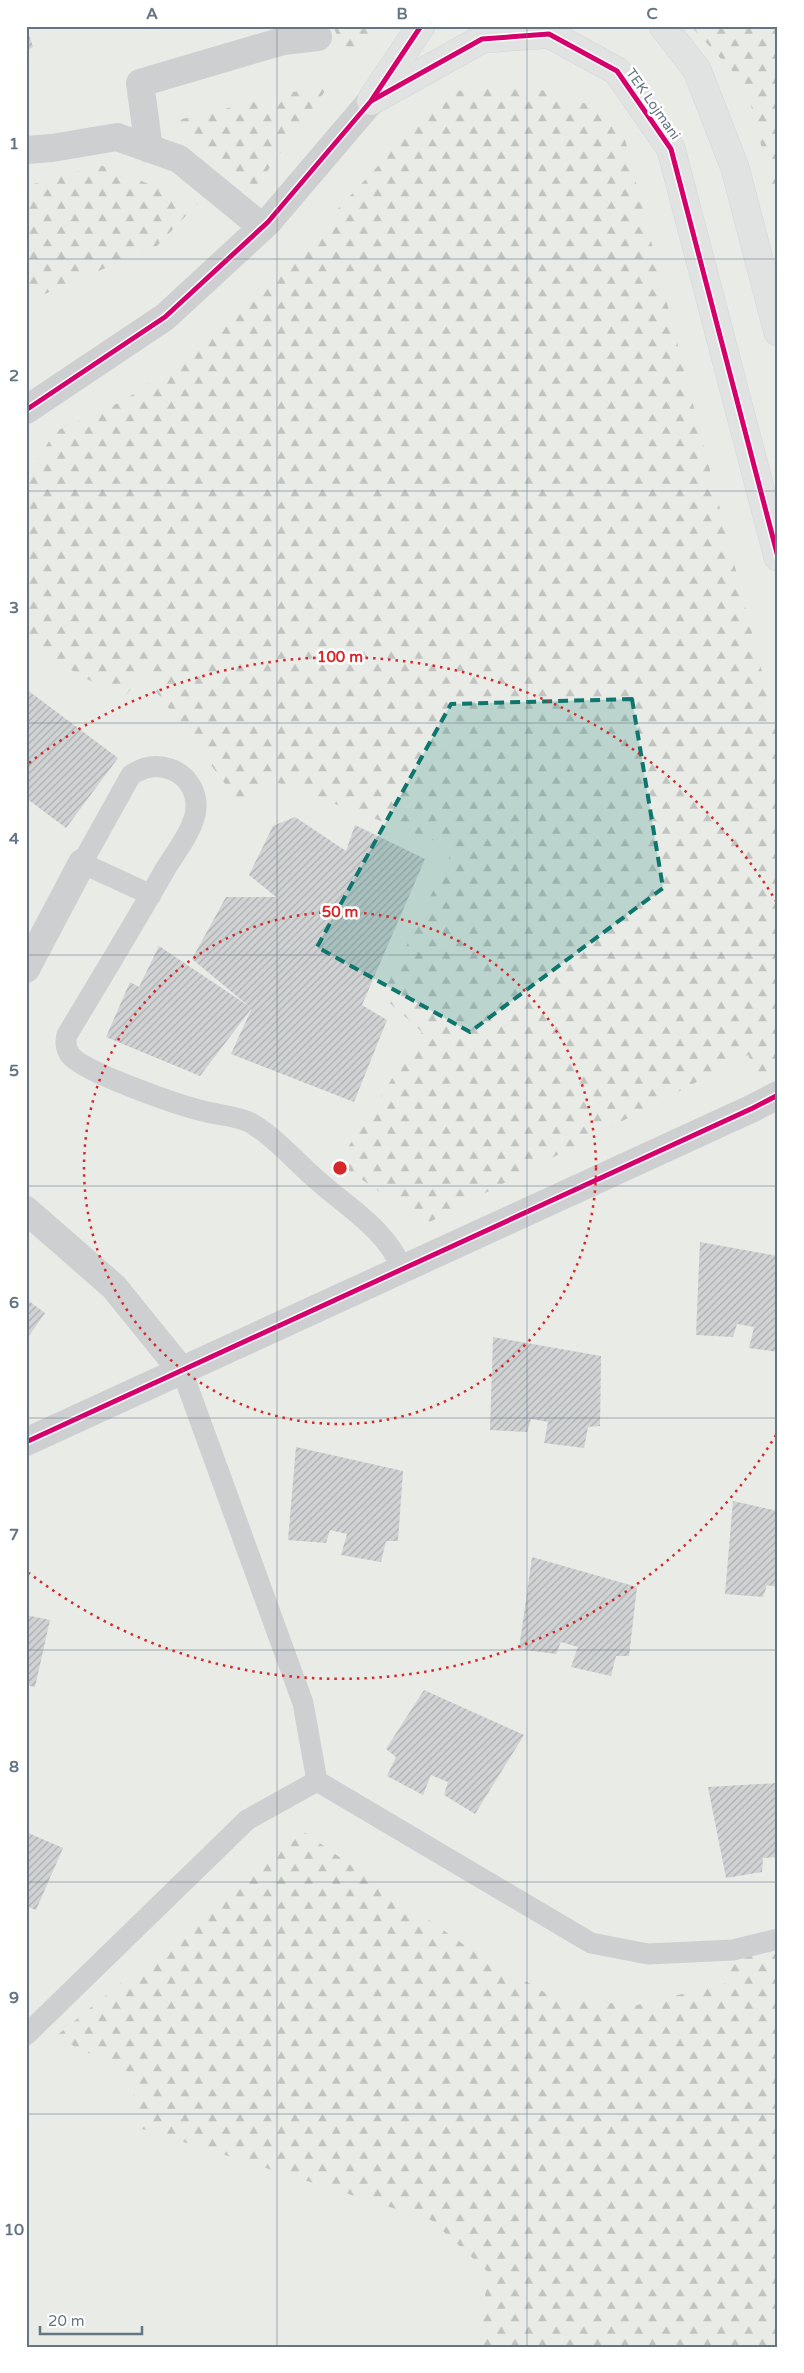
<svg xmlns="http://www.w3.org/2000/svg" width="804" height="2373" viewBox="0 0 804 2373" font-family="'Varela Round',sans-serif">
<style>
.green{fill:#e8ebe6}
.forest{fill:url(#forest-firs)}
.building{fill:url(#building-hatch)}
.lines{fill:none;stroke-linecap:round;stroke-linejoin:round}
.secondary-casing{stroke:#d5d6d7;stroke-width:29}
.lane{stroke:#cecfd0;stroke-width:21}
.street{stroke:#cecfd0;stroke-width:28}
.secondary{stroke:#e1e2e2;stroke-width:28}
.cycleway-casing{stroke:#fff;stroke-width:8}
.cycleway{stroke:#d6006c;stroke-width:5}
.marked{fill:#0f766e;fill-opacity:0.2;stroke:#0f766e;stroke-width:4;stroke-dasharray:10 6;stroke-linejoin:round}
.grid{fill:none;stroke:#657683;stroke-width:1;stroke-opacity:0.55}
.ring{fill:none;stroke:#d62828;stroke-width:2.5;stroke-dasharray:2.5 5}
.labels{text-anchor:middle;dominant-baseline:central;stroke-width:5;stroke-linejoin:round;paint-order:stroke}
.street-label{font-size:14px;fill:#657683;stroke:#fff}
.centre{fill:#d62828;stroke:#fff;stroke-width:2.5}
.ring-label{font-size:15px;text-anchor:middle;font-weight:bold;fill:#d62828;stroke:#fff;stroke-width:5;stroke-linejoin:round;paint-order:stroke}
.neatline{fill:none;stroke:#657683;stroke-width:2}
.grid-label{font-size:16px;text-anchor:middle;font-weight:bold;fill:#657683}
</style>
<defs>
<pattern id="forest-firs" width="22" height="20" patternUnits="userSpaceOnUse" patternTransform="scale(1.25)"><rect width="22" height="20" fill="#e8ebe6"/><path d="M5 1l3.5 6h-7zM16 11l3.5 6h-7z" fill="#c0c3c0"/></pattern>
<pattern id="building-hatch" width="6" height="6" patternUnits="userSpaceOnUse" patternTransform="scale(1.25)"><rect width="6" height="6" fill="#d0d2d3"/><path d="M-1 1l2-2M0 6l6-6M5 7l2-2" fill="none" stroke="#acafb1"/></pattern>
</defs>
<rect width="100%" height="100%" fill="#f9f9f9"/>
<path class="green" d="M 26,26 L 778,26 L 778,2347 L 26,2347 Z"/>
<path class="forest" d="M 333,26 L 388,26 L 350,64 Z
M 691,26 L 778,26 L 778,212 L 746,86 Z
M 331,83 L 255,188 L 178,120 Z
M 529,86 L 590,105 L 622,128 L 778,734 L 778,1061 L 760,1080 L 748,1055 L 426,1224 L 338,1163 L 422,1032 L 382,996 L 454,848 L 273,781 L 244,809 L 143,674 L 123,699 L 26,645 L 26,476 L 56,431 L 125,400 L 196,348 L 293,257 L 379,165 L 440,95 L 472,88 Z
M 100,165 L 198,203 L 157,246 L 26,302 L 26,186 Z
M 304,1832 L 463,1944 L 549,1995 L 633,2006 L 727,1983 L 732,1957 L 778,1950 L 778,2347 L 476,2347 L 489,2273 L 431,2220 L 139,2128 L 130,2073 L 55,2037 Z"/>
<path class="building" d="M 26,26 L 33,47 L 26,51 Z
M 26,689 L 118,758 L 66,828 L 26,798 Z
M 295,817 L 346,851 L 355,825 L 425,859 L 362,1005 L 387,1020 L 354,1102 L 231,1054 L 252,1008 L 200,1076 L 106,1037 L 130,982 L 139,987 L 159,946 L 250,1007 L 192,959 L 226,897 L 276,897 L 249,875 L 273,826 Z
M 700,1242 L 778,1256 L 778,1352 L 749,1348 L 754,1327 L 737,1324 L 733,1337 L 696,1335 Z
M 26,1299 L 45,1313 L 26,1340 Z
M 493,1337 L 601,1356 L 600,1426 L 588,1427 L 584,1448 L 544,1443 L 548,1422 L 531,1419 L 527,1432 L 490,1430 Z
M 296,1447 L 403,1471 L 398,1541 L 386,1541 L 381,1562 L 341,1555 L 347,1534 L 330,1530 L 326,1543 L 288,1540 Z
M 733,1501 L 778,1511 L 778,1587 L 767,1585 L 763,1597 L 725,1594 Z
M 532,1557 L 637,1587 L 629,1656 L 616,1656 L 611,1676 L 571,1667 L 578,1647 L 561,1642 L 556,1654 L 519,1649 Z
M 26,1615 L 50,1620 L 35,1687 L 26,1685 Z
M 424,1690 L 524,1735 L 475,1814 L 444,1795 L 448,1782 L 431,1775 L 423,1795 L 387,1776 L 396,1757 L 386,1749 Z
M 778,1783 L 778,1857 L 763,1858 L 762,1872 L 726,1878 L 708,1787 Z
M 26,1832 L 63,1848 L 36,1910 L 26,1906 Z"/>
<g class="lines">
<g class="secondary-casing">
<path id="secondary" d="M 663,26 L 697,70 L 735,168 L 778,332
M 373,97 L 421,26
M 371,101 L 482,39 L 549,34 L 617,71 L 671,149 L 778,557"/>
</g>
<path class="lane" d="M 151,895 L 82,863 L 131,775 C 144,767 155,764 170,769 C 186,774 197,791 196,807 C 196,826 176,852 166,868 C 134,924 100,980 67,1035 C 65,1042 66,1050 71,1056 C 86,1073 178,1105 203,1111 C 218,1115 238,1116 251,1123 C 276,1138 295,1161 317,1180 C 347,1207 387,1230 402,1269
M 182,1371 L 303,1703 L 317,1781 L 591,1943 L 648,1954 L 733,1950 L 778,1939
M 26,2035 L 247,1820 L 317,1781"/>
<path class="street" d="M 149,149 L 140,83 L 283,41 L 318,37
M 26,150 L 52,148 L 117,137 L 179,159 L 262,227
M 26,410 L 165,317 L 268,222 L 371,101
M 26,969 L 82,863
M 26,1210 L 114,1287 L 182,1371
M 26,1442 L 753,1108 L 778,1095"/>
<use href="#secondary" class="secondary"/>
<g class="cycleway-casing">
<path id="cycleway" d="M 371,101 L 482,39 L 549,34 L 617,71 L 671,149 L 778,557
M 26,410 L 165,317 L 268,222 L 371,101 L 421,26
M 26,1442 L 753,1108 L 778,1095"/>
</g>
<use href="#cycleway" class="cycleway"/>
</g>
<path class="marked" d="M 632,699 L 663,888 L 470,1032 L 317,947 L 451,704 Z"/>
<path class="grid" d="M 277,26 L 277,2347M 527,26 L 527,2347M 26,259 L 778,259M 26,491 L 778,491M 26,723 L 778,723M 26,955 L 778,955M 26,1186 L 778,1186M 26,1418 L 778,1418M 26,1650 L 778,1650M 26,1882 L 778,1882M 26,2114 L 778,2114"/>
<g class="ring">
<circle cx="340" cy="1168" r="256"/>
<path d="M776 1435A511 511 0 0 1 29 1573M29 763A511 511 0 0 1 776 901"/>
</g>
<g class="labels">
<g class="street-label">
<text transform="translate(653 104) rotate(55)">TEK Lojmani</text>
</g>
</g>
<circle cx="340" cy="1168" r="8" class="centre"/>
<g class="ring-label">
<text x="340" y="662">100 m</text>
<text x="340" y="917">50 m</text>
</g>
<rect width="804" height="2373" fill="none" stroke="#ffffff" stroke-width="55"/>
<path d="M40 2326v8h102v-8" fill="none" stroke="#657683" stroke-width="2.5"/>
<text x="48" y="2326" font-size="15" fill="#657683" stroke="#ffffff" stroke-width="4" paint-order="stroke">20 m</text>
<rect x="28" y="28" width="748" height="2318" class="neatline"/>
<g class="grid-label">
<text x="152" y="19">A</text>
<text x="402" y="19">B</text>
<text x="652" y="19">C</text>
<text x="14" y="149">1</text>
<text x="14" y="381">2</text>
<text x="14" y="613">3</text>
<text x="14" y="844">4</text>
<text x="14" y="1076">5</text>
<text x="14" y="1308">6</text>
<text x="14" y="1540">7</text>
<text x="14" y="1772">8</text>
<text x="14" y="2003">9</text>
<text x="14" y="2235">10</text>
</g>
</svg>
